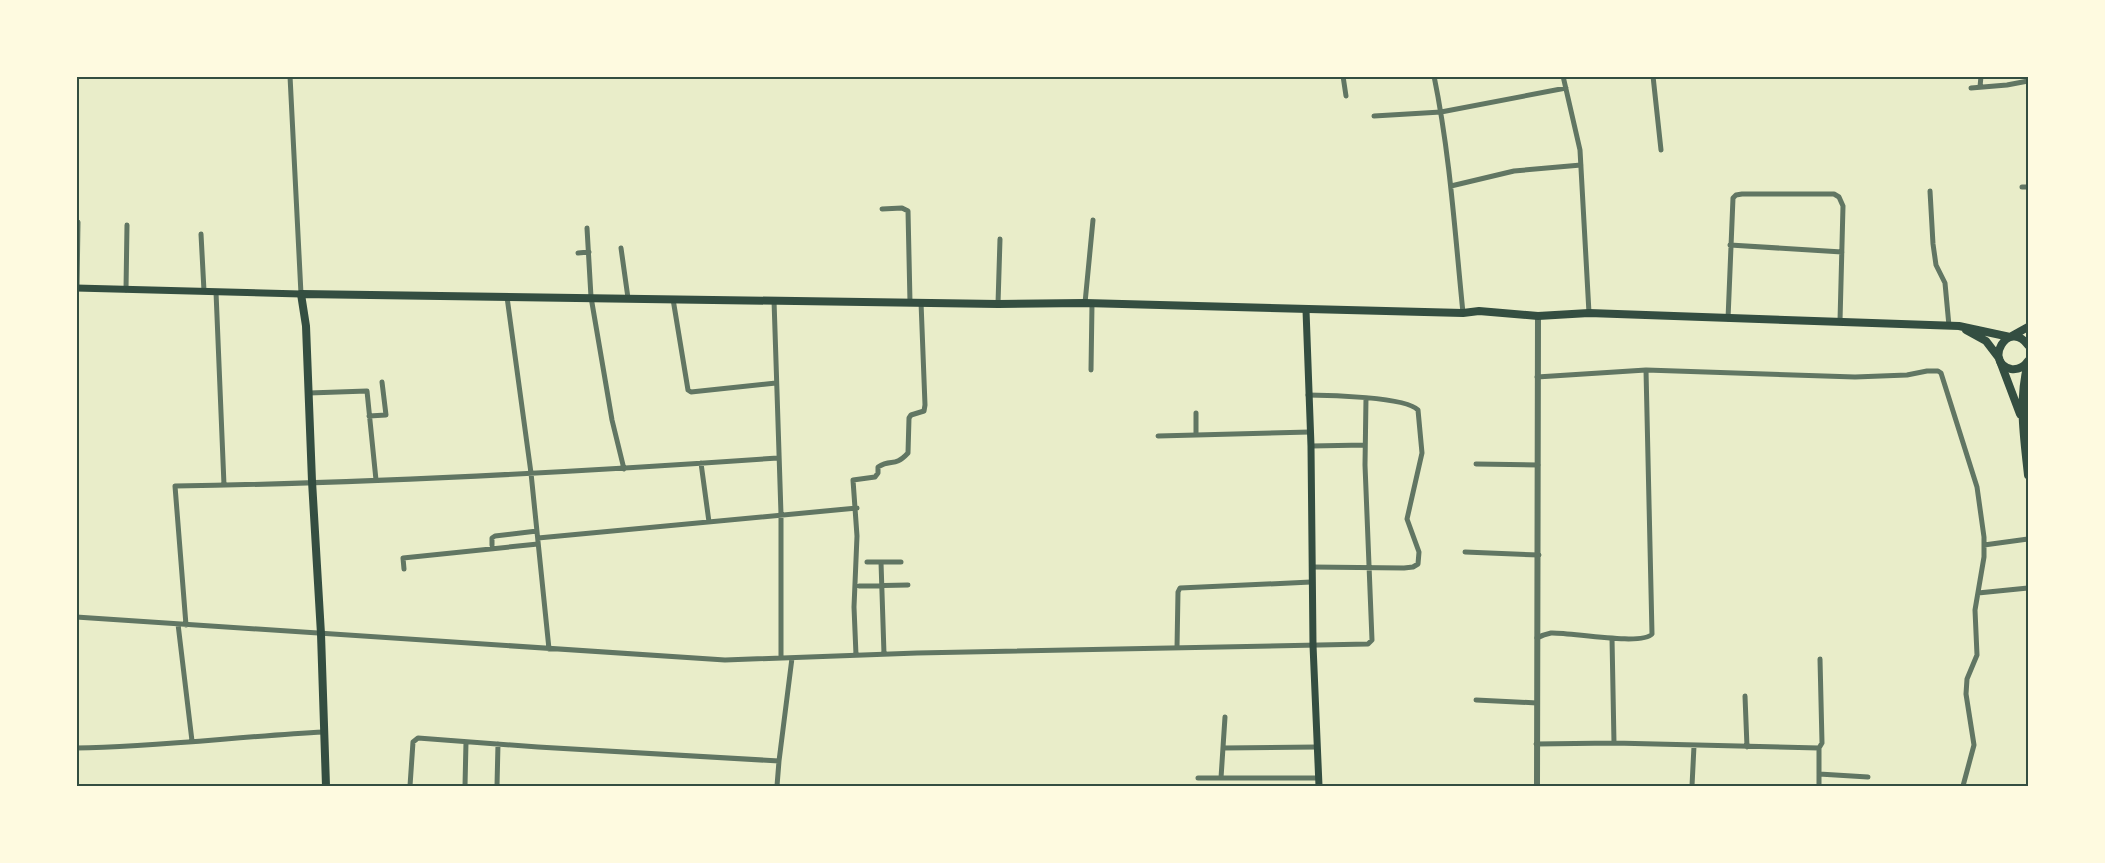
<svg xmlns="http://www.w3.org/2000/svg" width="2105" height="863" viewBox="0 0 2105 863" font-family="Roboto,sans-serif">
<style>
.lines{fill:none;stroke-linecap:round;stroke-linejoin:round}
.minor{stroke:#617663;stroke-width:5}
.tertiary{stroke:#617663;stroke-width:6}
.secondary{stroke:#344e41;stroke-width:7}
.primary{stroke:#344e41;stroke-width:8}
.trunk{stroke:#344e41;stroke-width:8}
.neatline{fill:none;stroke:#344e41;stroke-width:2}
</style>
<rect width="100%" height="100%" fill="#e9edc9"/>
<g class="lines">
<path class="minor" d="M 290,76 L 301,294
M 1343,76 L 1346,96
M 1434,76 C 1450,154 1455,234 1463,313
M 1563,76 L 1580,150 L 1589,313
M 1653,76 L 1661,150
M 1980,87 L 1981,76
M 1971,88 L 2007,85 L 2028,81
M 1374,116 L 1441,112 L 1566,88
M 1451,186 L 1514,171 L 1581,165
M 2022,187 L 2028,187
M 1930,191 L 1933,244 L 1936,265 L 1945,283 L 1949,326
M 882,209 L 902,208 L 908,211 L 910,302
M 587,228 L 591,297 L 612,420 L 624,469
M 201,234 L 204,291
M 1730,245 L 1842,252
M 621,248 L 628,298
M 578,253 L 589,252
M 77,288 L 78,222
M 126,290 L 127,225
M 216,292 L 224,485
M 507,297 L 531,473 L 549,649
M 673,299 L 688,390 L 691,392 L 776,383
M 774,300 L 781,514 L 781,658
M 1085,303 L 1093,220
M 998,304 L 1000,239
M 1728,319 L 1733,198 L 1736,195 L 1742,194 L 1834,194 L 1839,197 L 1843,206 L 1840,321
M 1091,370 L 1092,304
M 1537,377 L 1646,370 L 1855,377 L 1907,375 L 1927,371 L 1938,371 L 1941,373 L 1977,487 L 1984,537 L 1984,557 L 1975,610 L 1977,655 L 1967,679 L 1966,694 L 1974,745 L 1963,786
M 309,393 L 367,391 L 376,480
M 1308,395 C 1328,395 1406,397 1418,410 L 1422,453 L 1407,519 L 1419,552 L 1418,564 L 1413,567 L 1404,568 L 1312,567
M 1196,413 L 1196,434
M 369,416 L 386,415 L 382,382
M 1158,436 L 1310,432
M 1311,446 L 1365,445
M 701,463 L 709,522
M 1476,464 L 1538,465
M 538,538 L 857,508
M 492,545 L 492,538 L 495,536 L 537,531
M 1984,545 L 2028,539
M 1465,552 L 1539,555
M 867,562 L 881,562
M 404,569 L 403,558 L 538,544
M 859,586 L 908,585
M 1978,593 L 2028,588
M 76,617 L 725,660 L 917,653 L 1368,644 L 1372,640 L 1365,465 L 1366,398
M 178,624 L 192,741
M 186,625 L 175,486 C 376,483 578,472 778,458
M 1537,638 C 1541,636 1546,634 1551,633 C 1569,632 1642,646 1652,634 L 1646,370
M 1612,638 L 1614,743
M 1177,648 L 1178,592 L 1180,588 L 1311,582
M 884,654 L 881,562 L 901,562
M 856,655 L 854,607 L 857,536 L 853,480 L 875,477 L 878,473 L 878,467 C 892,458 894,468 908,453 L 909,418 L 911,415 L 924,411 L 925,405 L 921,302
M 1745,696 L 1747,747
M 1476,700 L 1537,703
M 1536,744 L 1614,743 L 1819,748
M 76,748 C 159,747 242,736 324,732
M 1223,748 L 1317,747
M 1819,774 L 1868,777
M 1198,778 L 1319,778
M 1221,778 L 1225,717
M 410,786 L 413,742 L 418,738 L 538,747 L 779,761 L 792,658
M 465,786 L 466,742
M 497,786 L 498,744
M 777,786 L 779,761
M 1692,786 L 1694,746
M 1819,786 L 1819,748 L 1822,743 L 1820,659"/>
<path class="tertiary" d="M 1537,786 L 1538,316"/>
<path class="secondary" d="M 76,288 L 301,294
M 1306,310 L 1311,446 L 1313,645 L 1319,786"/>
<path class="primary" d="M 2000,361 L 2020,414
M 2028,363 C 2018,401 2024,437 2028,475"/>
<path class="trunk" d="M 1966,330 L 1986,341 L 1999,358
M 2028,345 C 2008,318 1983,363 2011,369 C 2019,370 2024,367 2028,361
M 326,786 L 321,634 L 312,481 L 306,326 L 301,294 L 998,304 L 1085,303 L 1463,313 L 1479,311 L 1538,316 L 1589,313 L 1959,326 L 2010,337 L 2028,327"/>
</g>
<rect width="2105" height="863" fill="none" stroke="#fefae0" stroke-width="156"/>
<rect x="78" y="78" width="1949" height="707" class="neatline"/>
</svg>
